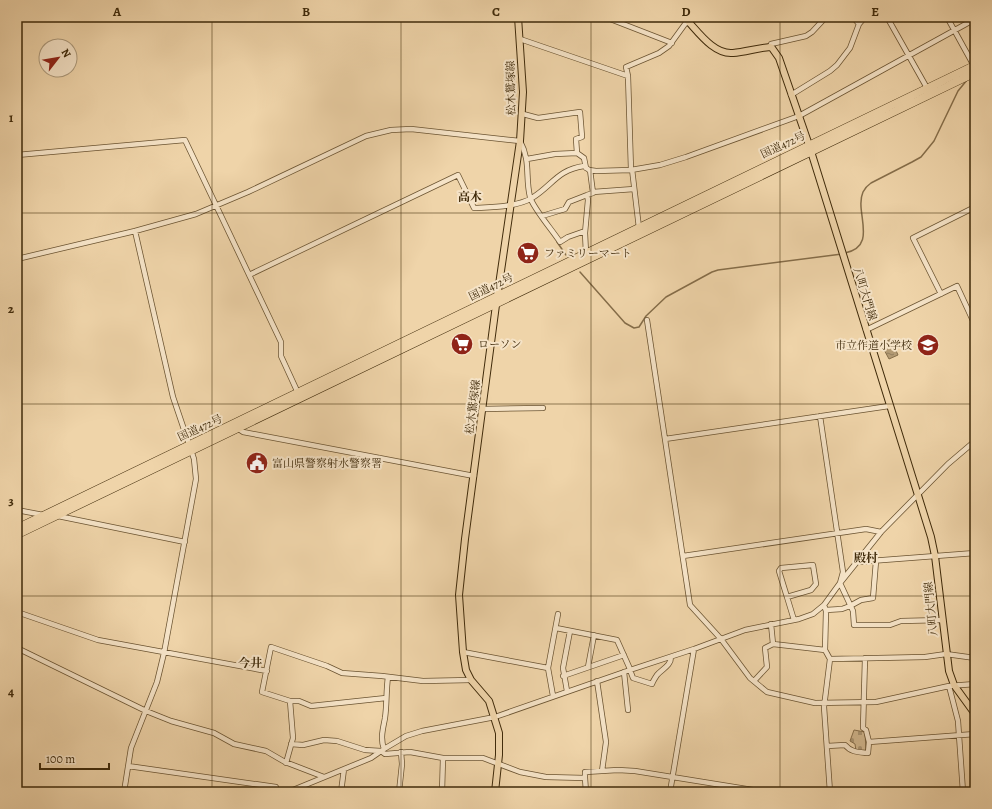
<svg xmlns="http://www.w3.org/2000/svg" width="992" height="809" viewBox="0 0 992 809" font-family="Alegreya,'Noto Serif JP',serif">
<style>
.cemetery{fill:url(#cemetery-stones);stroke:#88704c}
.water{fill:url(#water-ripples);stroke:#856d49}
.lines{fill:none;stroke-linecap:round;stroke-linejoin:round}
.stream{stroke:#856d49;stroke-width:1.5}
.minor-casing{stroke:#6b5432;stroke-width:6}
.major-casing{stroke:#3f2a0a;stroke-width:8}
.highway-casing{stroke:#3f2a0a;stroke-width:8}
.minor{stroke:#f5e3c7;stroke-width:4.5}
.major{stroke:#efd4a9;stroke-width:6}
.highway{stroke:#efd4a9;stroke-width:7}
.grid{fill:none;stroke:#3f2a0a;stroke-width:1;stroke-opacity:0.55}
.labels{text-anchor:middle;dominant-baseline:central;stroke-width:4;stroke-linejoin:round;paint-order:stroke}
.street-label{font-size:11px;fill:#3f2a0a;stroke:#f5e3c7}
.poi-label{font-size:11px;fill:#3f2a0a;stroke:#f5e3c7;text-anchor:start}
.neighbourhood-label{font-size:12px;font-weight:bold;fill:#3f2a0a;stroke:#f5e3c7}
.neatline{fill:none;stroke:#3f2a0a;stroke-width:1.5}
.grid-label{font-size:13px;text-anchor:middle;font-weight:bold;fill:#3f2a0a}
</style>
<defs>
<pattern id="cemetery-stones" width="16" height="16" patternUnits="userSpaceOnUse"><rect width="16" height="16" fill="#d1b78e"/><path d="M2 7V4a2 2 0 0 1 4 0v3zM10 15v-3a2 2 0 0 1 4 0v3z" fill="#ab9572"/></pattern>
<pattern id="water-ripples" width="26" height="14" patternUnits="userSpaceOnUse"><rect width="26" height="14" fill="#b39a73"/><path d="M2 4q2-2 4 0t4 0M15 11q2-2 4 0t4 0" fill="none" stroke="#937e5d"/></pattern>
</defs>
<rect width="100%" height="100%" fill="#efd4a9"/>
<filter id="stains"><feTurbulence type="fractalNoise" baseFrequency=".005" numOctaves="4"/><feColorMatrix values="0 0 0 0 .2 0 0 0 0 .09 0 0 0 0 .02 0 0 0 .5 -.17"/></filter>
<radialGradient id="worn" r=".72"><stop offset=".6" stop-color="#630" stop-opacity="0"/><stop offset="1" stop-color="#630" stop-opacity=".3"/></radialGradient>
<path class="cemetery" d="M 854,730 L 865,732 L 866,752 L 856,751 L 855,744 L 850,741 Z"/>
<path class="water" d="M 891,339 L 898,355 L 889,359 L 881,344 Z"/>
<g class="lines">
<path class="stream" d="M 557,242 L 566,255
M 845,253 C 879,246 854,212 863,192 C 865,188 868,185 871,183 L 912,162 L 921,157 L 934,141 L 958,91 L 967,80
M 580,272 L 625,323 L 634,328 L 639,327 L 646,316 L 666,297 L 712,272 L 718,270 L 842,254"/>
<g class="minor-casing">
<path id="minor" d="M 605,17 L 672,43
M 853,17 L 859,24
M 887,17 L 927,88
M 947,17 L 974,66
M 520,39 L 628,76
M 770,47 L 771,44 L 806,36 L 812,32 L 826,17
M 791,95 L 830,71 L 837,65 L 850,48 L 859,24 L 865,17
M 523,114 L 538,118 L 580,112 L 582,137 L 576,139 L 577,153 L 584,158 L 586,168
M 17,155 L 185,140 L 281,342 L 281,356 L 298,393
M 527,159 L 555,154 L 577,153
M 632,169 L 639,228
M 631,170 L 628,76 L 626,67 L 659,53 L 669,46 L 685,24 L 698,17
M 593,192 L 634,189
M 542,216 L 565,209 L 569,202 L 587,195
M 586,253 L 585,233 L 588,200 L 587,195 L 593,193 L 590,170
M 17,259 L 135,231 L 196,214 L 248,192 L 366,136 L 391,130 L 411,129 L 520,141 C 531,161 525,177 530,197 C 533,208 553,231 560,242 L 568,237 L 585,231
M 249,275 L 458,175 L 474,208 C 491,207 517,207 532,198 C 553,185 557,170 584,166 L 589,170 L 596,171 L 631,170 L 660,165 L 686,157 L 799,116 L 975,19
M 941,294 L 913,238 L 975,207
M 647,320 L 690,605 L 721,639 L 750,678 L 767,692 L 815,703 L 876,702 L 949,686
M 866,330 L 957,286 L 975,325
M 483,409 L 543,408
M 820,416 L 843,572 L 840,583 L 853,611 L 854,625 L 890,625 L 901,621 L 943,620
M 237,428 L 243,432 L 474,476
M 665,439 L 889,406
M 17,510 L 43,515
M 58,516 L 185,542
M 683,556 L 866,529 L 881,532
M 857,562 L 975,553
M 787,597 L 779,571 L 781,568 L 813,565 L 816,584 L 811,590 L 787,597 L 794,620
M 824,605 L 826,611 L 825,650 L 830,659 L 824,707 L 830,792
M 850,606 L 861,600 L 873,598 L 876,561
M 826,610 L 842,609 L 850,606
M 17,612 L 98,640 L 267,671
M 771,624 L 773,644 L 825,650
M 556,628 L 617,640 L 630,669
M 17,648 L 146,711 L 171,721 L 214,733 L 234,744 L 266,751 L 285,762 L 324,777
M 463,652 L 548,668
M 865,658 L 863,728 L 866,730 L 869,742
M 830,659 L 925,657 L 946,654 L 975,658
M 588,667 L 594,635
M 630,670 L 633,678 L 652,684 C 653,681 655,678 657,675 C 662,669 671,666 671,657
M 624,672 L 628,710
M 563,676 L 624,655
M 597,681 L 606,742 L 602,771
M 754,681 L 767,667 L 765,648 L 773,644
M 567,691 L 563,668 L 570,631
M 553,696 L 548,668 L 558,614
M 386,698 L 311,706 L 299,701 L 290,701 L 262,692 L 271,647 L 327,666 L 342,673 L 382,676 L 423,681 L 471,680
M 291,744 L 303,745 L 324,740 L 337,741 L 365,750 L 381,751 L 385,754 L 410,752 L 443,758 L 483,758 L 520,772 L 546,777 L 585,778 L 585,772 L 618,770 L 635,771 L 766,792
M 827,746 L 845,745 C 851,752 857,752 867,753 L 868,753 L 869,742 L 975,734
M 384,749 C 380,738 383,729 385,718 C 387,704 386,691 388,677
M 286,763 L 293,738 L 290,701
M 128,766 L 276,787 L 278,792
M 585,778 L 586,792
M 124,792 L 131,748 L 157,682 L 164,653 L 196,479 L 194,459 L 173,397 L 135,231
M 288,792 L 371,758 L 384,749 L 406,736 L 422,731 L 495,717 L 630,670 L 694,649 L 745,630 L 799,619 L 813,614 L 824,605 L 840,583 L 881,532 L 948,464 L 975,441
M 341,792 L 344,769
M 399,792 L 402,764 L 401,752
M 442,792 L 443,758
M 670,792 L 694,649
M 963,792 L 958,721 L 949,686 L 975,684"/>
</g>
<g class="major-casing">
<path id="major" d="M 684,17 C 697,30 713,55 733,53 C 745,52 758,48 770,47 L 772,48 L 779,58 L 809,145 L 931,537 L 935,556 L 949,671 L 954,685 L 975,714
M 495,792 L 499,755 L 499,733 L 489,701 L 471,680 L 466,670 L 463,652 L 459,595 L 465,539 L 496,305 L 520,141 L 523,92 L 518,17"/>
</g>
<g class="highway-casing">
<path id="highway" d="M 17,528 L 975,65
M 17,535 L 975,73"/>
</g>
<use href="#minor" class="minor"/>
<use href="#major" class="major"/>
<use href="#highway" class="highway"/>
</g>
<path class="grid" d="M 212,17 L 212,792M 401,17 L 401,792M 591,17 L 591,792M 780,17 L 780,792M 17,213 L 975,213M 17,404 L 975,404M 17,596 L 975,596"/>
<defs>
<g id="supermarket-disc" transform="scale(1.15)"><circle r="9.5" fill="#8f2418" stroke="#f5e3c7"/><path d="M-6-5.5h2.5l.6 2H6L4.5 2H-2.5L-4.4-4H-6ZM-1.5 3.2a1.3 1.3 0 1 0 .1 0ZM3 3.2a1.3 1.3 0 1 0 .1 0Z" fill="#fff"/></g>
<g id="school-disc" transform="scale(1.15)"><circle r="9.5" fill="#8f2418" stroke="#f5e3c7"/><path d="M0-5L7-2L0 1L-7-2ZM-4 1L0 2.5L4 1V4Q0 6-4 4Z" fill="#fff"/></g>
<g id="civic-disc" transform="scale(1.15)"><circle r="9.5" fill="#8f2418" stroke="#f5e3c7"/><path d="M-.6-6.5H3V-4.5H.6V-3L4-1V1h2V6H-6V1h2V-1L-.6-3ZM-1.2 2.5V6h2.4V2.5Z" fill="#fff"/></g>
</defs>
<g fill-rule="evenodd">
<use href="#supermarket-disc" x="528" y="253"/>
<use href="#supermarket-disc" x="462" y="344"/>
<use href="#school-disc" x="928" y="345"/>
<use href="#civic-disc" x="257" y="463"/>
</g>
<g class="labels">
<g class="street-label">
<text transform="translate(511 88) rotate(-91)">松木鷲塚線</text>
<text transform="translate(783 145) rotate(-25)">国道472号</text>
<text transform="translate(491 287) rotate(-26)">国道472号</text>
<text transform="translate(865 294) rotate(73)">八町大門線</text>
<text transform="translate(473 407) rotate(-83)">松木鷲塚線</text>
<text transform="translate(200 428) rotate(-25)">国道472号</text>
<text transform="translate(931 609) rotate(-96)">八町大門線</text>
</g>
<g class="poi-label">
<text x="544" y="253">ファミリーマート</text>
<text x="478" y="344">ローソン</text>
<text x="912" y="345" text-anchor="end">市立作道小学校</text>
<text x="272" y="463">富山県警察射水警察署</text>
</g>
<g class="neighbourhood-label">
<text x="470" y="197">高木</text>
<text x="866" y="558">殿村</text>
<text x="250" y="663">今井</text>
</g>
</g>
<rect width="992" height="809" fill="none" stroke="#efd4a9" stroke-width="44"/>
<g transform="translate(58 58) rotate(59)"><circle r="19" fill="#f5e3c7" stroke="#ac997b"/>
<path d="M0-3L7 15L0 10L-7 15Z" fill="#8f2418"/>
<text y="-6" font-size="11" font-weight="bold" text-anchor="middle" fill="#3f2a0a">N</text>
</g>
<path d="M40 763v6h69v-6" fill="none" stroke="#3f2a0a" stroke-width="2"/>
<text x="46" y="763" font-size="12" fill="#3f2a0a" stroke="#f5e3c7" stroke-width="3" paint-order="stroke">100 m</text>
<rect x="22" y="22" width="948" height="765" class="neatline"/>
<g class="grid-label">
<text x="117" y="16">A</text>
<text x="306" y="16">B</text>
<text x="496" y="16">C</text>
<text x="686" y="16">D</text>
<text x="875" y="16">E</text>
<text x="11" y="122">1</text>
<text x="11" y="313">2</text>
<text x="11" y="505">3</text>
<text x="11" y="696">4</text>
</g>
<rect width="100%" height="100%" filter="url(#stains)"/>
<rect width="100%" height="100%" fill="url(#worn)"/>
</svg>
